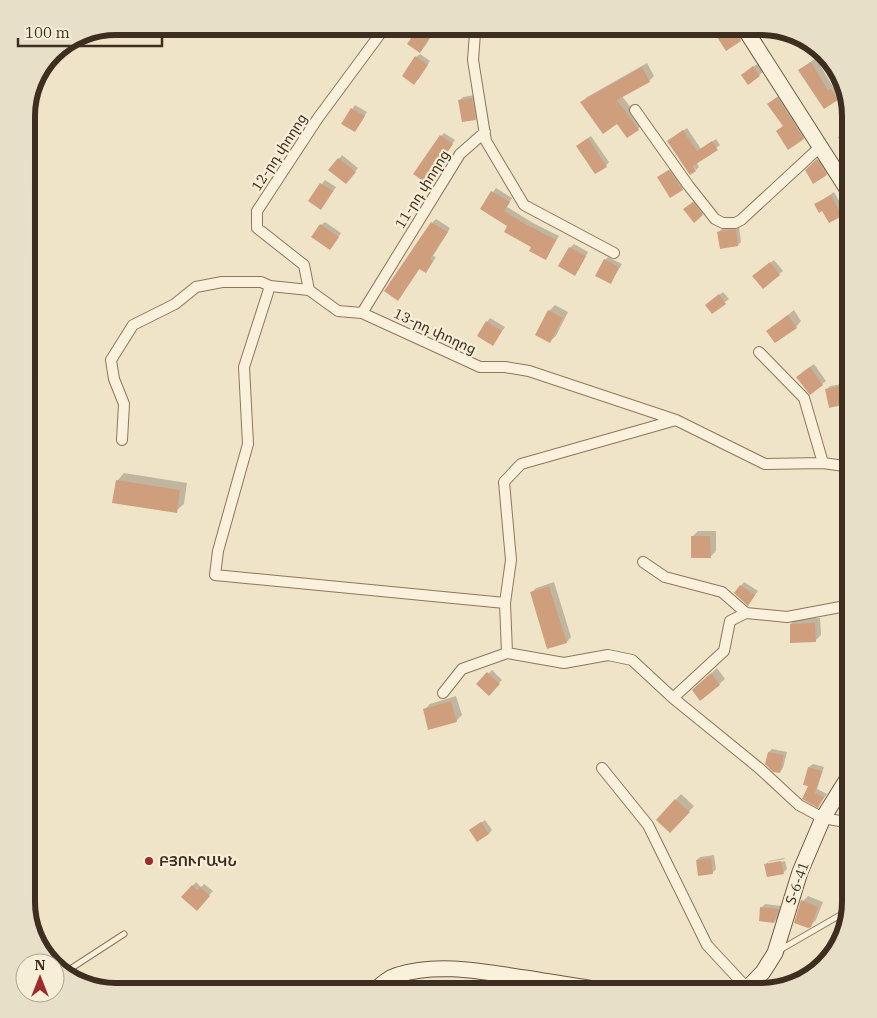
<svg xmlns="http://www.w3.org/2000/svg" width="877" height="1018" viewBox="0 0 877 1018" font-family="'IBM Plex Serif','Noto Sans Armenian',serif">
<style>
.shadow{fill:#0003}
.building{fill:#cf9f7d}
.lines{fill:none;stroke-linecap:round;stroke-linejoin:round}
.service-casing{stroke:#8d765c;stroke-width:7}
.minor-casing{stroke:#8d765c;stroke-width:12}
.secondary-casing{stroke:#6f573f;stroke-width:17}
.service{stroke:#faf1dc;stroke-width:5}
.minor{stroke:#faf1dc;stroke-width:10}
.secondary{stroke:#faf1dc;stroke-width:15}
.poi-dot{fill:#9e2a2b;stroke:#f7eed8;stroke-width:2}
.labels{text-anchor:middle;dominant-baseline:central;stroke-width:4.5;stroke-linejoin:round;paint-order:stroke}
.street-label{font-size:14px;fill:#3d2e20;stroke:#f7eed8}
.poi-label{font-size:14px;font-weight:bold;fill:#3d2e20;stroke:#f7eed8;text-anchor:start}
.rim{fill:none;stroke:#3d2e20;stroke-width:6}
</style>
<rect width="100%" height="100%" fill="#f0e4c8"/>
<path class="shadow" d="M 420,26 L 438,26 L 425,46 L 420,52 Z
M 644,26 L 660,26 L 648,33 Z
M 707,26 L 737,26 L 744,37 L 740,40 L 713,29 L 710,31 Z
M 420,54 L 430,61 L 418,80 L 416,57 Z
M 816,58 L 833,87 L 836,85 L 842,94 L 824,107 L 799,70 Z
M 647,63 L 654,76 L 649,81 L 622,96 L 643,124 L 638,129 L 618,123 L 582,102 L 587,97 Z
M 757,64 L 763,72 L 748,83 L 746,72 Z
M 782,93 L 808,134 L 804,138 L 777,131 L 784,125 L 774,100 Z
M 475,95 L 479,115 L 475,119 L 459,101 L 463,97 Z
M 355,105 L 367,112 L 355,131 L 343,123 Z
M 687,128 L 701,149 L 716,139 L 720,145 L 697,163 L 699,167 L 696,170 L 672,138 Z
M 444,133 L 455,140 L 429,178 L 441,136 Z
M 591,136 L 609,162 L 606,166 L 581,143 Z
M 342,155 L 358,168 L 349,179 L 339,159 Z
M 821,157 L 830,171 L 827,174 L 806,171 Z
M 673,167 L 686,186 L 670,197 L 658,177 Z
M 325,180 L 336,187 L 324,205 L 309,201 Z
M 496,188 L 512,198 L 507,207 L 533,223 L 559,236 L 546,258 L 509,226 L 481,208 Z
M 834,192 L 845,211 L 830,221 L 822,209 L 815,205 Z
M 697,199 L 706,211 L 702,214 L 688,206 Z
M 436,219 L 450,228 L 433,256 L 436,257 L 429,268 L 425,272 L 420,268 L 401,296 L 432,223 Z
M 325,222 L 341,233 L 333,245 L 321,225 Z
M 739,227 L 741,242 L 738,245 L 718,232 L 722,229 Z
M 574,244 L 588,252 L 578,271 L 570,248 Z
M 608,257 L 622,264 L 611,282 L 605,260 Z
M 774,260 L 783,271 L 763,287 L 757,273 Z
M 723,292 L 729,299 L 712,312 L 710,302 Z
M 555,305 L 568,312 L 556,336 L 550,341 L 549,311 Z
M 794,310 L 801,321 L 796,327 L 767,331 Z
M 490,318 L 505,327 L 493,344 L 487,322 Z
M 814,364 L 826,381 L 811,393 L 801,373 Z
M 847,383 L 850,399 L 847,403 L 830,406 L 826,390 L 830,386 Z
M 124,473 L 187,483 L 184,504 L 176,511 L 117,481 Z
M 698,531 L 716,531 L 716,551 L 710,557 L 692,537 Z
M 554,582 L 571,637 L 567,642 L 548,647 L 532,592 L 536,588 Z
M 744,582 L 758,591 L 751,601 L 741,586 Z
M 796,618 L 820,618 L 821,635 L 815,641 L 791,624 Z
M 717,668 L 725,679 L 719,684 L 699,685 Z
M 492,670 L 502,680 L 489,694 L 478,684 Z
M 456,696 L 462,715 L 456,721 L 424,710 L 430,704 Z
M 772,749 L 787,752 L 783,768 L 780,772 L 769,752 Z
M 813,764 L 824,767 L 817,789 L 827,794 L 818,806 L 810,786 L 804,784 L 809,767 Z
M 681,794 L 694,806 L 676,826 L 657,820 Z
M 485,820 L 492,830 L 489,834 L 474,827 Z
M 714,855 L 716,869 L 712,873 L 697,860 L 700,857 Z
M 784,858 L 785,859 L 768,862 L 769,861 Z
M 785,861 L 787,869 L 783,873 L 765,865 L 768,862 L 768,865 Z
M 196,882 L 201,887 L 204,884 L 213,891 L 197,909 L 183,897 Z
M 808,896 L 823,902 L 816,920 L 810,926 L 802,902 Z
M 765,904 L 781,906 L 778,918 L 774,922 L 761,908 Z"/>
<path class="building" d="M 419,26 L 437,26 L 420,53 L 407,44 Z
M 710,26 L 732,26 L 741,41 L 726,51 Z
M 415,56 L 428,65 L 414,85 L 402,76 Z
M 811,62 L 828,90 L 831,89 L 838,100 L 824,109 L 798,70 Z
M 753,66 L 760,76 L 748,85 L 741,75 Z
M 642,67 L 650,82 L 617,100 L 639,130 L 627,138 L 617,124 L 603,134 L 580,102 Z
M 777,97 L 804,139 L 788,150 L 776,131 L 783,126 L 767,104 Z
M 472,98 L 476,120 L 462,122 L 458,100 Z
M 351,108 L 365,116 L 355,132 L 341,124 Z
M 851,129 L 851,156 L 838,137 Z
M 683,130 L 697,151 L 712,141 L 718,150 L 693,166 L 696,171 L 690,175 L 667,141 Z
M 440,135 L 453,144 L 426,183 L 413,174 Z
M 588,138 L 607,167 L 595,174 L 576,146 Z
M 338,158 L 356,172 L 346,184 L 328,170 Z
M 817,159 L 827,175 L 813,184 L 805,170 Z
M 669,170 L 683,190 L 670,198 L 657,177 Z
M 320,183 L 333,191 L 321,210 L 308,201 Z
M 491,191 L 510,202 L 504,211 L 529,226 L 556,240 L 546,260 L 529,251 L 531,247 L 504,232 L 507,226 L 480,209 Z
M 831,195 L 842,216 L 829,223 L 822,211 L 819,213 L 814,204 Z
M 693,202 L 703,215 L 694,223 L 683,209 Z
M 431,222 L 448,232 L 430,259 L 433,261 L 426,273 L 419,269 L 398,301 L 384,291 Z
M 320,224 L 339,237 L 330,250 L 311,237 Z
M 728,230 L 736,230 L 738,246 L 720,249 L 717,232 Z
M 569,247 L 586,256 L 575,276 L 558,266 Z
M 604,259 L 619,267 L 611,284 L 595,276 Z
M 770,262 L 780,275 L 763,289 L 752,276 Z
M 719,294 L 726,304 L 712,314 L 705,305 Z
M 548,310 L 563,318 L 550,343 L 535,335 Z
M 788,315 L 797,328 L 775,343 L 766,331 Z
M 486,321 L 502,331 L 493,346 L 477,336 Z
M 810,367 L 823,385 L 810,395 L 796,377 Z
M 844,385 L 847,404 L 829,408 L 825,389 Z
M 116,480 L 180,490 L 177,513 L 112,503 Z
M 691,536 L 710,536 L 711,558 L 691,558 Z
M 740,585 L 755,595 L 748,606 L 734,593 Z
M 549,586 L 567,643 L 547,649 L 530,592 Z
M 815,623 L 816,642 L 790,643 L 790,624 Z
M 487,672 L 500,684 L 489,696 L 476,684 Z
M 711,673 L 720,685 L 700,701 L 692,690 Z
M 451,701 L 457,722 L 428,730 L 423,709 Z
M 768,752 L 784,755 L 780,773 L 773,772 L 765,764 Z
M 808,767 L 822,771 L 815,793 L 824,797 L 818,808 L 802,799 L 808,786 L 803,785 Z
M 675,799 L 690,812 L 670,833 L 656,820 Z
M 481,822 L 489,834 L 477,842 L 469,830 Z
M 711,858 L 713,874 L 698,876 L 696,860 Z
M 781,861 L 784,874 L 767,877 L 764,864 Z
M 192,885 L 197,890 L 200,887 L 210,896 L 197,911 L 181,897 Z
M 801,900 L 818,907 L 811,927 L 808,928 L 794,923 Z
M 760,907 L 779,909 L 774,923 L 759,921 Z"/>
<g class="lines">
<g class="service-casing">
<path id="service" d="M 778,951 L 849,910
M 64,973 L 124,934"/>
</g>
<g class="minor-casing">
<path id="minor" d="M 473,26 L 475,33 L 473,60 L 486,141 L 524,205 L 614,253
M 475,33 L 487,26
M 635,110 L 688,185 L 715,219 L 723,223 L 735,223 L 741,220 L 820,147
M 270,286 L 244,367 L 248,444 L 218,551 L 215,575 L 505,603
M 309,290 L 304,265 L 257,228 L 257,211 L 318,118 L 386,26
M 362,313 L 460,154 L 485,132
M 759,352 L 804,398 L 823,463
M 122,440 L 124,404 L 114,379 L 111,360 L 133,325 L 175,304 L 196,287 L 222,282 L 261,282 L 270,286 L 309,290 L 338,311 L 362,313 L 480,367 L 505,367 L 529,371 L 676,420 L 765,464 L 823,463 L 851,467
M 643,562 L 665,577 L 722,592 L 746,613 L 787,617 L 851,605
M 507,653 L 505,603 L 511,560 L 504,482 L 521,464 L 676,420
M 443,693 L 462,669 L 507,653 L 564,663 L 608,655 L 632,660 L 673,698 L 759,768 L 799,805 L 823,818 L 851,823
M 673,698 L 724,651 L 730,621 L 746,613
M 602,768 L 648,825 L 707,945 L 747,988"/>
</g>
<g class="secondary-casing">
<path id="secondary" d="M 743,26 L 851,195
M 373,992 C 381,985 388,978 398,975 C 438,962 484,972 525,978 C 554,983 583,987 612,992
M 744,992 L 763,972 L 775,953 L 800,872 L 823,818 L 851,773"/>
</g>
<use href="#service" class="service"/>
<use href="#minor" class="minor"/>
<use href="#secondary" class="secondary"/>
</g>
<circle class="poi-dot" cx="149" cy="861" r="5"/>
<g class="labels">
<g class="street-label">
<text transform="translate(279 152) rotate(-57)">12-րդ փողոց</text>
<text transform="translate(422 189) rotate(-58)">11-րդ փողոց</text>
<text transform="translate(435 331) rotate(25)">13-րդ փողոց</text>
<text transform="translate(797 883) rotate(-71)">Տ-6-41</text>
</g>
<g class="poi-label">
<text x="159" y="861">ԲՅՈՒՐԱԿՆ</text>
</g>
</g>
<path d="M0 0H877V1018H0ZM116 35H761A81 81 0 0 1 842 116V902A81 81 0 0 1 761 983H116A81 81 0 0 1 35 902V116A81 81 0 0 1 116 35Z" fill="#e8dfc9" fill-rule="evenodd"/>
<path class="rim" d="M116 35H761A81 81 0 0 1 842 116V902A81 81 0 0 1 761 983H116A81 81 0 0 1 35 902V116A81 81 0 0 1 116 35Z"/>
<g transform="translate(40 978)"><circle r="24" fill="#f7eed8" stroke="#ada18e"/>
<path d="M0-4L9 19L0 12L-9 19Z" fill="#9e2a2b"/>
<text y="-8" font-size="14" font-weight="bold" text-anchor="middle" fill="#3d2e20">N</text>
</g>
<path d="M18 38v8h144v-8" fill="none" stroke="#3d2e20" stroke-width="2.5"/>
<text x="25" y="38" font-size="15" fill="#3d2e20" stroke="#f7eed8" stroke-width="4" paint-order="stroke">100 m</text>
</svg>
